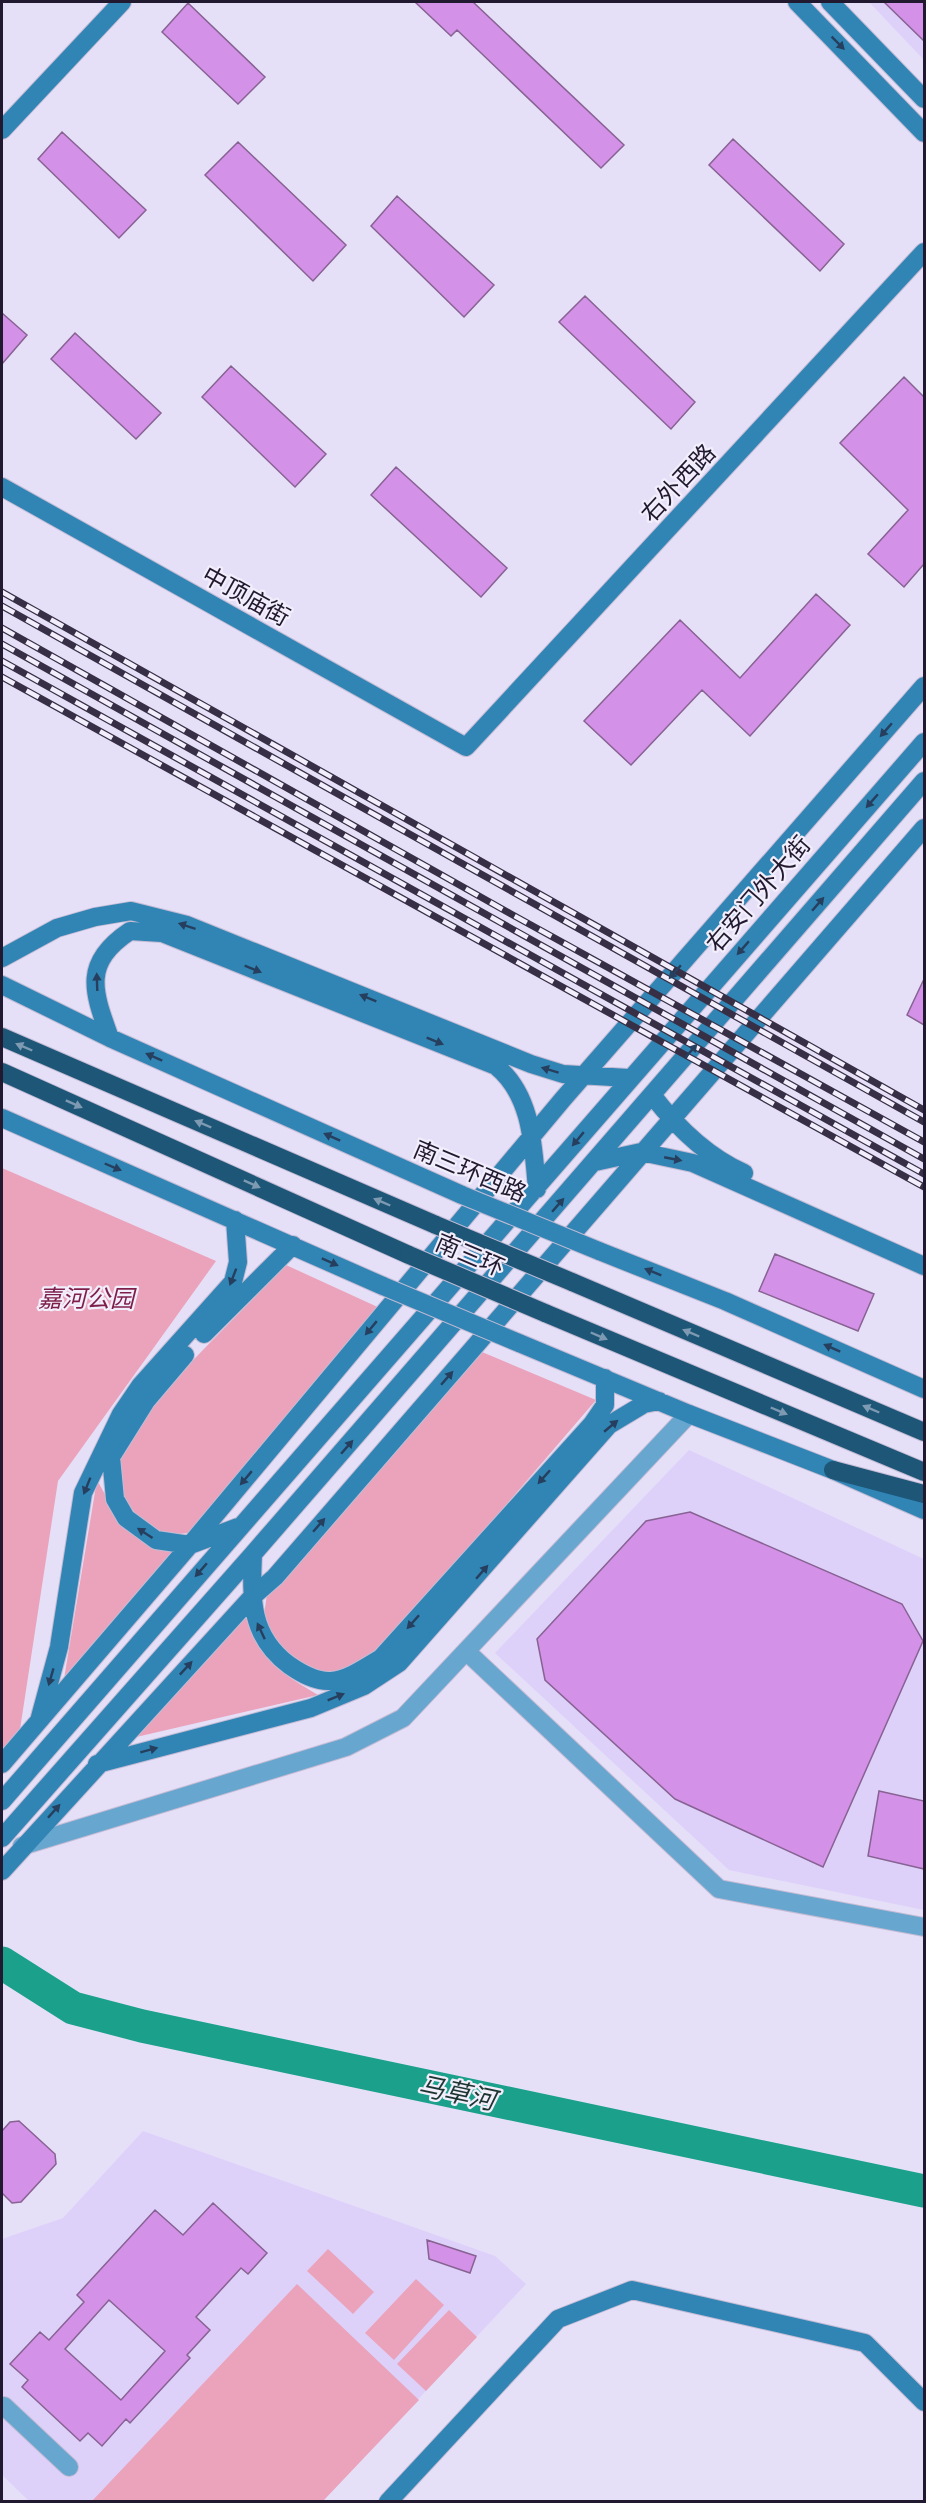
<svg xmlns="http://www.w3.org/2000/svg" width="926" height="2503" viewBox="0 0 926 2503" font-family="'Zilla Slab','Noto Sans SC',serif">
<style>
.built{fill:#ddd1fa}
.green{fill:#eaa3ba}
.lines{fill:none;stroke-linecap:round;stroke-linejoin:round}
.river{stroke:#1ba18b;stroke-width:33}
.building{fill:#d391e7;stroke:#876292;stroke-width:1.5;fill-rule:evenodd}
.street-casing{stroke:#c3bbd4;stroke-width:20}
.secondary-casing{stroke:#c3bbd4;stroke-width:20}
.highway-casing{stroke:#c3bbd4;stroke-width:20}
.street{stroke:#66a6cf;stroke-width:18}
.secondary{stroke:#3085b5;stroke-width:18}
.highway{stroke:#1d5677;stroke-width:18}
.rail-casing{stroke:#372f45;stroke-width:7}
.rail{stroke:#f2eefb;stroke-width:4.5;stroke-dasharray:14;stroke-linecap:butt}
.secondary-bridge-casing{stroke:#c3bbd4;stroke-width:20;stroke-linecap:butt}
.highway-bridge-casing{stroke:#c3bbd4;stroke-width:20;stroke-linecap:butt}
.secondary-bridge{stroke:#3085b5;stroke-width:18}
.highway-bridge{stroke:#1d5677;stroke-width:18}
.oneway{fill:#263f5e}
.oneway2{fill:#7d9ab2}
.labels{text-anchor:middle;dominant-baseline:central;stroke-width:4.5;stroke-linejoin:round;paint-order:stroke}
.street-label{font-size:24px;fill:#21192f;stroke:#f2eefb}
.park-label{font-size:24px;font-style:italic;fill:#7d1d48;stroke:#f2eefb}
.water-label{font-size:26px;font-style:italic;fill:#1c3631;stroke:#f2eefb}
</style>
<rect width="100%" height="100%" fill="#e6dff8"/>
<path class="built" d="M 869,2 L 924,2 L 924,60 Z
M 689,1450 L 924,1559 L 924,1910 L 729,1870 L 495,1653 Z
M 143,2131 L 495,2256 L 526,2284 L 323,2501 L 29,2501 L 2,2475 L 2,2239 L 63,2218 Z"/>
<path class="green" d="M 2,1168 L 216,1261 L 58,1481 L 17,1749 L 2,1764 Z
M 286,1265 L 382,1309 L 188,1533 L 169,1535 L 143,1523 L 120,1494 L 116,1459 L 156,1398 Z
M 482,1352 L 596,1400 L 379,1653 L 335,1677 L 315,1675 L 279,1652 L 263,1622 L 267,1594 Z
M 97,1480 L 118,1518 L 177,1553 L 64,1679 Z
M 245,1610 C 259,1658 276,1670 318,1695 L 132,1738 Z
M 328,2249 L 374,2292 L 353,2314 L 307,2271 Z
M 416,2279 L 444,2305 L 394,2360 L 365,2333 Z
M 297,2284 L 419,2400 L 323,2501 L 92,2501 Z
M 449,2310 L 477,2337 L 426,2391 L 397,2364 Z"/>
<g class="lines">
<path class="river" d="M 2,1963 L 73,2008 L 142,2026 L 924,2191"/>
</g>
<path class="building" d="M 415,2 L 473,2 L 624,145 L 601,168 L 457,30 L 451,36 Z
M 884,2 L 924,2 L 924,41 Z
M 188,3 L 265,77 L 238,104 L 162,32 Z
M 62,132 L 146,210 L 119,238 L 38,159 Z
M 733,139 L 844,244 L 820,271 L 709,165 Z
M 238,142 L 346,245 L 313,281 L 205,175 Z
M 397,196 L 494,285 L 464,317 L 371,226 Z
M 585,296 L 695,402 L 671,429 L 559,322 Z
M 2,313 L 27,335 L 2,364 Z
M 75,333 L 161,413 L 136,439 L 51,359 Z
M 231,366 L 326,454 L 295,487 L 202,397 Z
M 904,377 L 924,397 L 924,564 L 904,587 L 868,554 L 908,510 L 840,443 Z
M 396,467 L 507,568 L 481,597 L 371,495 Z
M 816,594 L 850,625 L 750,736 L 702,690 L 631,765 L 584,721 L 680,620 L 740,678 Z
M 924,979 L 924,1025 L 907,1015 Z
M 775,1254 L 874,1294 L 858,1331 L 759,1291 Z
M 690,1512 L 902,1604 L 923,1641 L 823,1867 L 675,1799 L 545,1680 L 537,1639 L 646,1521 Z
M 879,1791 L 924,1801 L 924,1869 L 868,1856 Z
M 19,2121 L 55,2154 L 56,2164 L 21,2202 L 12,2203 L 2,2193 L 2,2131 L 10,2122 Z
M 213,2203 L 267,2253 L 248,2274 L 241,2268 L 196,2317 L 210,2330 L 187,2355 L 190,2358 L 130,2423 L 126,2419 L 102,2446 L 88,2433 L 80,2441 L 22,2387 L 28,2380 L 10,2364 L 40,2332 L 49,2340 L 84,2302 L 77,2295 L 155,2210 L 183,2235 ZM 109,2300 L 165,2351 L 121,2400 L 65,2349 Z
M 427,2240 L 476,2256 L 470,2273 L 429,2259 Z"/>
<g class="lines">
<g class="street-casing">
<path id="street" d="M 466,1651 L 719,1889 L 924,1927
M 22,1846 L 346,1747 L 403,1718 L 689,1414
M 2,2409 L 4,2406 L 69,2467"/>
</g>
<g class="secondary-casing">
<path id="secondary" d="M 797,2 L 924,133
M 830,2 L 924,99
M 2,130 L 122,2
M 2,487 L 466,747 L 924,252
M 2,958 L 57,928 L 95,917 L 131,911 L 187,925 L 531,1064 L 563,1074 L 628,1078
M 2,985 L 110,1038 L 462,1195
M 110,1038 C 93,991 82,963 130,931 L 162,933 L 496,1066 C 532,1095 533,1145 537,1189
M 652,1095 C 676,1126 708,1157 744,1173
M 2,1118 L 383,1286
M 595,1162 L 641,1152 L 693,1163 L 924,1266
M 599,1251 L 725,1301 L 924,1389
M 204,1334 L 293,1245
M 519,1343 L 689,1414 L 833,1470 L 924,1510
M 185,1355 L 146,1401 L 111,1457 L 115,1499 L 126,1518 L 156,1540 L 190,1545 L 238,1527
M 253,1554 C 251,1599 250,1636 289,1665 C 302,1674 316,1682 331,1681 C 348,1680 367,1666 381,1658 L 592,1424 L 605,1405 L 605,1378
M 40,1717 L 59,1647 L 83,1493 L 121,1414 L 140,1386 L 233,1282 L 238,1262 L 235,1220
M 2,1764 L 190,1545 L 563,1099 L 924,686
M 97,1764 L 311,1708 L 364,1686 L 399,1663 L 609,1425 L 644,1404 L 659,1401
M 2,1801 C 311,1449 615,1093 924,742
M 2,1838 L 253,1554 L 924,781
M 2,1871 L 251,1598 L 275,1577 L 924,828
M 388,2502 L 558,2319 L 632,2290 L 865,2343 L 924,2402"/>
</g>
<g class="highway-casing">
<path id="highway" d="M 2,1037 L 436,1225
M 2,1072 L 409,1255
M 572,1282 L 924,1432
M 545,1313 L 924,1472
M 833,1470 L 924,1494"/>
</g>
<use href="#street" class="street"/>
<use href="#secondary" class="secondary"/>
<use href="#highway" class="highway"/>
<g class="rail-casing">
<path id="rail" d="M 2,592 L 924,1110
M 2,606 L 924,1122
M 2,628 L 511,914 L 924,1142
M 2,644 L 924,1159
M 2,661 L 924,1174
M 2,677 L 924,1187"/>
</g>
<use href="#rail" class="rail"/>
<g class="secondary-bridge-casing">
<path id="secondary-bridge" d="M 462,1195 L 599,1251
M 383,1286 L 519,1343"/>
</g>
<g class="highway-bridge-casing">
<path id="highway-bridge" d="M 436,1225 L 572,1282
M 409,1255 L 545,1313"/>
</g>
<use href="#secondary-bridge" class="secondary-bridge"/>
<use href="#highway-bridge" class="highway-bridge"/>
</g>
<defs><path id="oneway-solid" d="M-6-.8H1V-3.2L6.5 0L1 3.2V.8H-6Z" transform="scale(1.5)"/></defs>
<g class="oneway">
<use href="#oneway-solid" transform="translate(838 43) rotate(45)"/>
<use href="#oneway-solid" transform="translate(886 730) rotate(131)"/>
<use href="#oneway-solid" transform="translate(872 801) rotate(131)"/>
<use href="#oneway-solid" transform="translate(818 904) rotate(-49)"/>
<use href="#oneway-solid" transform="translate(187 926) rotate(-162)"/>
<use href="#oneway-solid" transform="translate(743 948) rotate(131)"/>
<use href="#oneway-solid" transform="translate(253 969) rotate(22)"/>
<use href="#oneway-solid" transform="translate(675 972) rotate(131)"/>
<use href="#oneway-solid" transform="translate(97 982) rotate(-92)"/>
<use href="#oneway-solid" transform="translate(368 998) rotate(-158)"/>
<use href="#oneway-solid" transform="translate(435 1041) rotate(22)"/>
<use href="#oneway-solid" transform="translate(691 1051) rotate(-49)"/>
<use href="#oneway-solid" transform="translate(154 1057) rotate(-156)"/>
<use href="#oneway-solid" transform="translate(550 1070) rotate(-163)"/>
<use href="#oneway-solid" transform="translate(332 1137) rotate(-156)"/>
<use href="#oneway-solid" transform="translate(578 1139) rotate(130)"/>
<use href="#oneway-solid" transform="translate(673 1159) rotate(11)"/>
<use href="#oneway-solid" transform="translate(113 1167) rotate(23)"/>
<use href="#oneway-solid" transform="translate(558 1205) rotate(-49)"/>
<use href="#oneway-solid" transform="translate(330 1262) rotate(24)"/>
<use href="#oneway-solid" transform="translate(653 1272) rotate(-158)"/>
<use href="#oneway-solid" transform="translate(233 1277) rotate(111)"/>
<use href="#oneway-solid" transform="translate(371 1328) rotate(130)"/>
<use href="#oneway-solid" transform="translate(832 1348) rotate(-156)"/>
<use href="#oneway-solid" transform="translate(447 1378) rotate(-49)"/>
<use href="#oneway-solid" transform="translate(611 1426) rotate(-40)"/>
<use href="#oneway-solid" transform="translate(347 1447) rotate(-49)"/>
<use href="#oneway-solid" transform="translate(544 1477) rotate(132)"/>
<use href="#oneway-solid" transform="translate(246 1478) rotate(130)"/>
<use href="#oneway-solid" transform="translate(87 1486) rotate(112)"/>
<use href="#oneway-solid" transform="translate(319 1525) rotate(-49)"/>
<use href="#oneway-solid" transform="translate(145 1533) rotate(-147)"/>
<use href="#oneway-solid" transform="translate(201 1570) rotate(131)"/>
<use href="#oneway-solid" transform="translate(482 1572) rotate(-49)"/>
<use href="#oneway-solid" transform="translate(413 1622) rotate(132)"/>
<use href="#oneway-solid" transform="translate(261 1631) rotate(-115)"/>
<use href="#oneway-solid" transform="translate(186 1668) rotate(-47)"/>
<use href="#oneway-solid" transform="translate(51 1677) rotate(106)"/>
<use href="#oneway-solid" transform="translate(336 1697) rotate(-22)"/>
<use href="#oneway-solid" transform="translate(149 1750) rotate(-15)"/>
<use href="#oneway-solid" transform="translate(54 1811) rotate(-48)"/>
</g>
<g class="oneway2">
<use href="#oneway-solid" transform="translate(24 1047) rotate(-157)"/>
<use href="#oneway-solid" transform="translate(74 1104) rotate(24)"/>
<use href="#oneway-solid" transform="translate(203 1124) rotate(-157)"/>
<use href="#oneway-solid" transform="translate(252 1184) rotate(24)"/>
<use href="#oneway-solid" transform="translate(382 1202) rotate(-157)"/>
<use href="#oneway-solid" transform="translate(691 1333) rotate(-157)"/>
<use href="#oneway-solid" transform="translate(599 1336) rotate(23)"/>
<use href="#oneway-solid" transform="translate(871 1409) rotate(-157)"/>
<use href="#oneway-solid" transform="translate(779 1411) rotate(23)"/>
</g>
<g class="labels">
<g class="street-label">
<text transform="translate(678 483) rotate(-47)">右外西路</text>
<text transform="translate(246 596) rotate(29)">中顶庙街</text>
<text transform="translate(758 894) rotate(-49)">右安门外大街</text>
<text transform="translate(470 1171) rotate(23)">南三环西路</text>
<text transform="translate(470 1255) rotate(23)">南三环</text>
</g>
<g class="park-label">
<text x="86" y="1298">嘉河公园</text>
</g>
<g class="water-label">
<text transform="translate(457 2093) rotate(12)">马草河</text>
</g>
</g>
<rect width="926" height="2503" fill="none" stroke="#21192f" stroke-width="6"/>
</svg>
